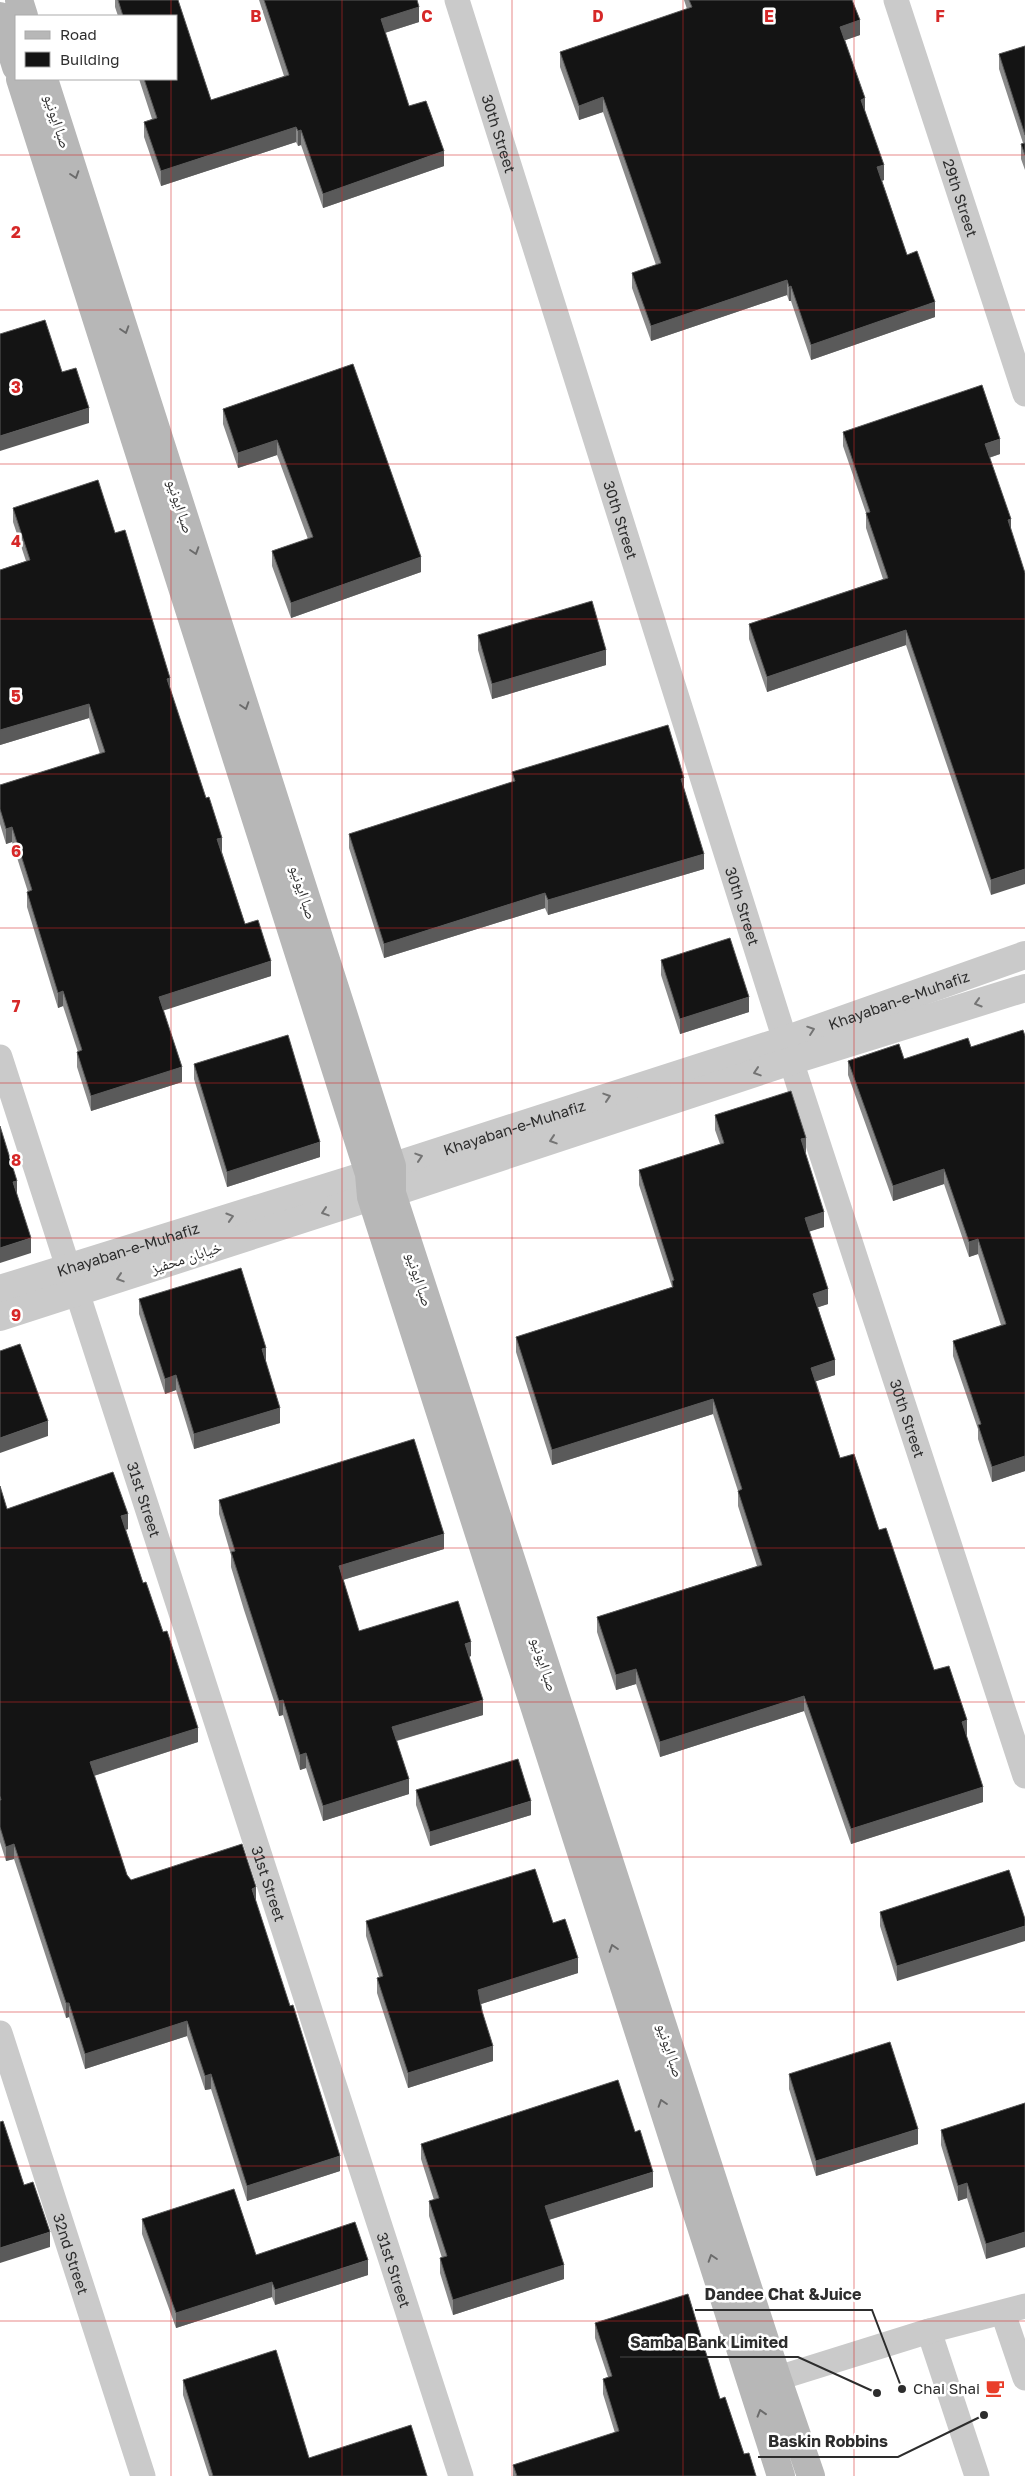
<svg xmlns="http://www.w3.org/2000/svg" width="1025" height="2476" viewBox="0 0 1025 2476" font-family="'Golos Text','Noto Naskh Arabic',sans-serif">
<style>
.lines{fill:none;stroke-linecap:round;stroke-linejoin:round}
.minor{stroke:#cacaca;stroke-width:25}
.tertiary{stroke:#cacaca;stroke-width:28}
.secondary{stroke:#b7b7b7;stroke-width:28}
.wall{fill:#8a8a8a}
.shaded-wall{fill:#5a5a5a}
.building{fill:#141414;stroke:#5a5a5a}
.oneway{stroke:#6b6b6b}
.oneway2{stroke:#747474}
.grid{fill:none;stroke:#d62828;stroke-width:1;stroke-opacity:0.55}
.labels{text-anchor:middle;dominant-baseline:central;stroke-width:5;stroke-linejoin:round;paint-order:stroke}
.street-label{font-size:15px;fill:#2d2d2d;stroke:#fff}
.poi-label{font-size:15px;fill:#2d2d2d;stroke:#fff;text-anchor:end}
.grid-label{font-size:16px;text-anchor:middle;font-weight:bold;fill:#d62828;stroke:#fff;stroke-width:5;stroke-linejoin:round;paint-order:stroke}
.leader{fill:none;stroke:#2d2d2d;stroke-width:2}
.callout-dot{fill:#2d2d2d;stroke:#fff;stroke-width:2}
.callout-label{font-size:16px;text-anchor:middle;font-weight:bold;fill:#2d2d2d;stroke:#fff;stroke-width:5;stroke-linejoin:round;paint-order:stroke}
</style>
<rect width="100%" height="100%" fill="#fff"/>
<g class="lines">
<g class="minor">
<path id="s1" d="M 457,0 L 785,1040"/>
<path id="s2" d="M 896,0 L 1025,394"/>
<path d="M 0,1057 L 68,1267"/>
<path id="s3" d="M 791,1061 L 1025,1776"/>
<path id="s4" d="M 77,1292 L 461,2476"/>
<path id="s5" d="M 0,2033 L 143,2476"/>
<path d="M 1003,2313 L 1025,2378"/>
<path d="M 929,2331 L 977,2476"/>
<path d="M 759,2384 L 929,2331 L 1025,2306"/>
</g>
<g class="tertiary">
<path id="s6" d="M 0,1289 L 369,1174 L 785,1040 L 1025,955"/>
<path d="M 0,1317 L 371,1197 L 392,1193 L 791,1061 L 1025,988"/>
</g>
<path class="secondary" d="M 19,0 L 24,16
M 0,16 L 16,67
M 20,79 L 369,1174 L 371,1197 L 781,2476
M 44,79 L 392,1166 L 392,1193 L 777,2377 L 811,2476"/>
</g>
<path class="wall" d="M 115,0 L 178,0 L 211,100 L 284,76 L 259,0 L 417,0 L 419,7 L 419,22 L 385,33 L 409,106 L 426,101 L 444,151 L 444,166 L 323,208 L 301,145 L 298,146 L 296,142 L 161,186 L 144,137 L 144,122 L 152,119 L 139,79 L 176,79 L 176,16 L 118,16 L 115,7 Z
M 684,0 L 852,0 L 860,35 L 845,40 L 865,111 L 884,180 L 882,181 L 907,255 L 935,317 L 811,360 L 791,301 L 789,301 L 787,295 L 651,341 L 632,288 L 632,273 L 656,265 L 603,112 L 579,120 L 560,67 L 560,52 L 687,9 Z
M 1025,46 L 1025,170 L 1021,159 L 1021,144 L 1023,143 L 999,69 L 999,54 Z
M 353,364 L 421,572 L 291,618 L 272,566 L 272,551 L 308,539 L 277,455 L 238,468 L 223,424 L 223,409 Z
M 843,432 L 1000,454 L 989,458 L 1011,519 L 991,895 L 906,645 L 767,692 L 749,639 L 749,624 L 883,579 L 866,528 L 866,513 L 843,446 Z
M 13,508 L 115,533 L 170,689 L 245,924 L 271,976 L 163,1010 L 182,1082 L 91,1111 L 77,1067 L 77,1052 L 78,1052 L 63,1006 L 58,1008 L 27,907 L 27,892 L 28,892 L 12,842 L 6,844 L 0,824 L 0,785 L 100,754 L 89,718 L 0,745 L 0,570 L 26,561 L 13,522 Z
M 478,635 L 606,665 L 492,699 L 478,650 Z
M 512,772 L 684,790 L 704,869 L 548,915 L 545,908 L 384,958 L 349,848 L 349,834 L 512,782 Z
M 661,960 L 749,1012 L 680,1034 L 661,975 Z
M 1025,1036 L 1025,1471 L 992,1482 L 978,1439 L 978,1429 L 953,1356 L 953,1341 L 1001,1325 L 978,1254 L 969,1257 L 944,1184 L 893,1201 L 848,1075 L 848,1061 L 904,1059 L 971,1047 Z
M 194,1064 L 320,1157 L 227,1187 L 194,1079 Z
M 715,1115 L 806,1152 L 805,1153 L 824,1227 L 809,1231 L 828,1304 L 818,1307 L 835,1375 L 816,1381 L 840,1458 L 879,1530 L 934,1670 L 967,1735 L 966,1735 L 983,1802 L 851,1844 L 804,1711 L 660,1757 L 636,1684 L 616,1690 L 597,1632 L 597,1617 L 757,1566 L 738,1506 L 738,1491 L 713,1414 L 552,1465 L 516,1352 L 516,1337 L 672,1287 L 639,1185 L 639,1170 L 720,1144 L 715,1130 Z
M 139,1299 L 266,1362 L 280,1423 L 194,1449 L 176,1390 L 165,1394 L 139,1314 Z
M 0,1486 L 7,1509 L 128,1529 L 126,1530 L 143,1583 L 198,1742 L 94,1776 L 127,1875 L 131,1880 L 256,1901 L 340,2171 L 247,2201 L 211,2089 L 205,2090 L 187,2036 L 85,2069 L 69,2017 L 66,2018 L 14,1859 L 6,1861 L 0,1842 Z
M 219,1500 L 444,1549 L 343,1580 L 359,1631 L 471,1656 L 469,1657 L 483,1715 L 397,1741 L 409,1794 L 323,1821 L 306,1768 L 300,1770 L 283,1715 L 279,1716 L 244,1610 L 231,1567 L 231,1555 L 219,1514 Z
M 416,1790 L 531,1815 L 430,1846 L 416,1805 Z
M 1009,1870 L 897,1981 L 880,1926 L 880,1912 Z
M 366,1921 L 553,1923 L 578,1973 L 481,2004 L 493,2061 L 408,2088 L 377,1993 L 377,1978 L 379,1977 L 366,1936 Z
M 789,2074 L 918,2144 L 816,2176 L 789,2089 Z
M 1025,2103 L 986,2259 L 967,2198 L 958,2201 L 941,2145 L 941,2130 Z
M 421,2144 L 653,2187 L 549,2220 L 564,2279 L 453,2315 L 440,2273 L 440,2258 L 442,2258 L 429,2216 L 429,2201 L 434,2200 L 421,2159 Z
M 142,2219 L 256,2255 L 368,2275 L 275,2305 L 272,2297 L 176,2328 L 142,2234 Z
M 595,2323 L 720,2399 L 744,2454 L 756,2476 L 513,2476 L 513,2465 L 615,2433 L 603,2394 L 603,2379 L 608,2377 L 595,2338 Z
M 183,2380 L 309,2458 L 427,2476 L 209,2476 L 183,2395 Z"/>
<path class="shaded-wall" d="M 419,7 L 419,22 L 381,34 L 381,19 Z
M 860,20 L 860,35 L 840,42 L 840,27 Z
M 603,97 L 603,112 L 579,120 L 579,106 Z
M 865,98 L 865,113 L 861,100 Z
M 296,127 L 296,142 L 161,186 L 161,171 Z
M 301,130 L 301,145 L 298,146 L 298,131 Z
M 444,151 L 444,166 L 323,208 L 323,194 Z
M 884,165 L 884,180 L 877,182 L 877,167 Z
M 787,280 L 787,295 L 651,341 L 651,326 Z
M 791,286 L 791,301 L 789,301 L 789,287 Z
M 935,302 L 935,317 L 811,360 L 811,345 Z
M 89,408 L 89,423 L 0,451 L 0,436 Z
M 1000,439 L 1000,454 L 985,459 L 985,444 Z
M 277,440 L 277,455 L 238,468 L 238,453 Z
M 1011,519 L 1011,534 L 1008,520 Z
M 421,557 L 421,572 L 291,618 L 291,603 Z
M 906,630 L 906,645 L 767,692 L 767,677 Z
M 606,650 L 606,665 L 492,699 L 492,684 Z
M 170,678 L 170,693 L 167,679 Z
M 89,704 L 89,718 L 0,745 L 0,730 Z
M 684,778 L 684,793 L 681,779 Z
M 12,827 L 12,842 L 6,844 L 6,829 Z
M 222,838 L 222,853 L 217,839 Z
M 704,854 L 704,869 L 548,915 L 548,900 Z
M 1025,869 L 1025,884 L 991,895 L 991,880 Z
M 545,893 L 545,908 L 384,958 L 384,944 Z
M 271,961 L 271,976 L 159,1012 L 159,997 Z
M 63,991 L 63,1006 L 58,1008 L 58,993 Z
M 749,997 L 749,1012 L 680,1034 L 680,1019 Z
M 182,1067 L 182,1082 L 91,1111 L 91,1096 Z
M 806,1138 L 806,1152 L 801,1154 L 801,1139 Z
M 320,1142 L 320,1157 L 227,1187 L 227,1172 Z
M 944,1169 L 944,1184 L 893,1201 L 893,1186 Z
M 17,1181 L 17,1195 L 13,1182 Z
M 824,1212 L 824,1227 L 805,1233 L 805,1218 Z
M 31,1238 L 31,1253 L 0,1263 L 0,1248 Z
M 978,1239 L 978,1254 L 969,1257 L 969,1242 Z
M 828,1289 L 828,1304 L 813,1309 L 813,1294 Z
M 266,1348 L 266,1363 L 262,1349 Z
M 835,1360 L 835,1375 L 811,1383 L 811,1368 Z
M 176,1375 L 176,1390 L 165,1394 L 165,1379 Z
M 713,1399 L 713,1414 L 552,1465 L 552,1450 Z
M 280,1408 L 280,1423 L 194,1449 L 194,1434 Z
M 48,1421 L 48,1436 L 0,1453 L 0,1438 Z
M 1025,1456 L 1025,1471 L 992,1482 L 992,1467 Z
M 128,1514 L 128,1529 L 121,1531 L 121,1516 Z
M 444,1534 L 444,1549 L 339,1581 L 339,1566 Z
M 471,1642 L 471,1656 L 465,1658 L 465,1644 Z
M 636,1669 L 636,1684 L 616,1690 L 616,1675 Z
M 804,1696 L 804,1711 L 660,1757 L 660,1742 Z
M 283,1700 L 283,1715 L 279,1716 L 279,1701 Z
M 483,1700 L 483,1715 L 392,1742 L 392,1727 Z
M 967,1720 L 967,1735 L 962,1737 L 962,1722 Z
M 198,1728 L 198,1742 L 90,1777 L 90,1762 Z
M 306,1753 L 306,1768 L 300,1770 L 300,1755 Z
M 409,1779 L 409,1794 L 323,1821 L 323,1806 Z
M 983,1787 L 983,1802 L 851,1844 L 851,1829 Z
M 531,1801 L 531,1815 L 430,1846 L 430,1832 Z
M 14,1844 L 14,1859 L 6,1861 L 6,1847 Z
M 256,1887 L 256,1902 L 252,1889 Z
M 1025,1926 L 1025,1941 L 897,1981 L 897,1966 Z
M 578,1958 L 578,1973 L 478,2005 L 478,1990 Z
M 66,2003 L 69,2003 L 69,2017 L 66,2018 Z
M 187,2021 L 187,2036 L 85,2069 L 85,2054 Z
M 493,2046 L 493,2061 L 408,2088 L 408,2073 Z
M 211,2074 L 211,2089 L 205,2090 L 205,2076 Z
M 918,2129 L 918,2144 L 816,2176 L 816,2161 Z
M 340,2156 L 340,2171 L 247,2201 L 247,2186 Z
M 653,2172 L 653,2187 L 545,2221 L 545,2206 Z
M 967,2183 L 967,2198 L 958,2201 L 958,2186 Z
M 50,2232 L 50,2247 L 0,2263 L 0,2248 Z
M 1025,2232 L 1025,2247 L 986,2259 L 986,2244 Z
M 368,2260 L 368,2275 L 275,2305 L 275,2290 Z
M 564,2265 L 564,2279 L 453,2315 L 453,2300 Z
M 272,2282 L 272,2297 L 176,2328 L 176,2313 Z"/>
<path class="building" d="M 118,0 L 178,0 L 211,100 L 289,75 L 264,0 L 417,0 L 419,7 L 381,19 L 409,106 L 426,101 L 444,151 L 323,194 L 301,130 L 298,131 L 296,127 L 161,171 L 144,122 L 157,118 L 144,79 L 176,79 L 176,16 L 123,16 Z
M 689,0 L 852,0 L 860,20 L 840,27 L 865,98 L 861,100 L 884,165 L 877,167 L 907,255 L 917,251 L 935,302 L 811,345 L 791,286 L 789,287 L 787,280 L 651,326 L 632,273 L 661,263 L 603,97 L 579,106 L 560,52 L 692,7 Z
M 1025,46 L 1025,135 L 999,54 Z
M 1025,143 L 1025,155 L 1021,144 Z
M 45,320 L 62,372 L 76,368 L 89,408 L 0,436 L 0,334 Z
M 353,364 L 421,557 L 291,603 L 272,551 L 313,537 L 277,440 L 238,453 L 223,409 Z
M 982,385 L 1000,439 L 985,444 L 1011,519 L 1008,520 L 1025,573 L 1025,869 L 991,880 L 906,630 L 767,677 L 749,624 L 888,578 L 866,513 L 870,512 L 843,432 Z
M 98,480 L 115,533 L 125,530 L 170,678 L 167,679 L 206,798 L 209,797 L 222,838 L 217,839 L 245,924 L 258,920 L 271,961 L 159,997 L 182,1067 L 91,1096 L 77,1052 L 82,1050 L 63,991 L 58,993 L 27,892 L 32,890 L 12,827 L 6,829 L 0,809 L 0,785 L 105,752 L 89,704 L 0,730 L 0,570 L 30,560 L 13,508 Z
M 592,601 L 606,650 L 492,684 L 478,635 Z
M 668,725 L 684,778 L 681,779 L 704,854 L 548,900 L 545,893 L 384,944 L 349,834 L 515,781 L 512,772 Z
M 730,938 L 749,997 L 680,1019 L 661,960 Z
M 1023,1030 L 1025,1036 L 1025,1456 L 992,1467 L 978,1425 L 981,1424 L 953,1341 L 1006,1324 L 978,1239 L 969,1242 L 944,1169 L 893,1186 L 848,1061 L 899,1044 L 904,1059 L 968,1038 L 971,1047 Z
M 288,1035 L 320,1142 L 227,1172 L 194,1064 Z
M 791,1091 L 806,1138 L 801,1139 L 824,1212 L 805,1218 L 828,1289 L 813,1294 L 835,1360 L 811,1368 L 840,1458 L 854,1454 L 879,1530 L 886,1528 L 934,1670 L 949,1666 L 967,1720 L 962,1722 L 983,1787 L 851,1829 L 804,1696 L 660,1742 L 636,1669 L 616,1675 L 597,1617 L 762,1565 L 738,1491 L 742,1489 L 713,1399 L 552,1450 L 516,1337 L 673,1287 L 672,1281 L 674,1280 L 639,1170 L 724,1143 L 715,1115 Z
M 0,1126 L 17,1181 L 13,1182 L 31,1238 L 0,1248 Z
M 241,1268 L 266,1348 L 262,1349 L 280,1408 L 194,1434 L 176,1375 L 165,1379 L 139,1299 Z
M 20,1344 L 48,1421 L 0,1438 L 0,1351 Z
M 414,1439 L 444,1534 L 339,1566 L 359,1631 L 458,1601 L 471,1642 L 465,1644 L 483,1700 L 392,1727 L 409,1779 L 323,1806 L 306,1753 L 300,1755 L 283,1700 L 279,1701 L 231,1552 L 235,1551 L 219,1500 Z
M 113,1472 L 128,1514 L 121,1516 L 143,1583 L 146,1582 L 163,1632 L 167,1631 L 198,1728 L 90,1762 L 127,1875 L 131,1880 L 242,1844 L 256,1887 L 252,1889 L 290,2006 L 293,2005 L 340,2156 L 247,2186 L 211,2074 L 205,2076 L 187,2021 L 85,2054 L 69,2003 L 66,2003 L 14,1844 L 6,1847 L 0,1827 L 0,1800 L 1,1800 L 0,1796 L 0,1486 L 7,1509 Z
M 518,1759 L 531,1801 L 430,1832 L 416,1790 Z
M 535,1869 L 553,1923 L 565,1919 L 578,1958 L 478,1990 L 482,2011 L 493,2046 L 408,2073 L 377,1978 L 383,1976 L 366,1921 Z
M 1009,1870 L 1025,1919 L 1025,1926 L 897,1966 L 880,1912 Z
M 890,2042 L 918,2129 L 816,2161 L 789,2074 Z
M 618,2080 L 635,2132 L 640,2130 L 653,2172 L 545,2206 L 564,2265 L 453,2300 L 440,2258 L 447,2256 L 429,2201 L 439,2198 L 421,2144 Z
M 1025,2103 L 1025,2232 L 986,2244 L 967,2183 L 958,2186 L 941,2130 Z
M 3,2121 L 24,2185 L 33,2182 L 50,2232 L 0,2248 L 0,2122 Z
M 234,2189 L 256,2255 L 355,2222 L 368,2260 L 275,2290 L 272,2282 L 176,2313 L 142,2219 Z
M 688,2294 L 720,2399 L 725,2397 L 744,2454 L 749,2453 L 756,2476 L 517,2476 L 513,2465 L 619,2431 L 603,2379 L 612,2376 L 595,2323 Z
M 276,2350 L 309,2458 L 411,2425 L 427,2476 L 213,2476 L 183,2380 Z"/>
<defs><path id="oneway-chevron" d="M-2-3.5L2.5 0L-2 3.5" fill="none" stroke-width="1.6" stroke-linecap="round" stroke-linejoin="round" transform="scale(1.25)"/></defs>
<g class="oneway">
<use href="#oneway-chevron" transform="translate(75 175) rotate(72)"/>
<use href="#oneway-chevron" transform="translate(125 330) rotate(72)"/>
<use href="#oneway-chevron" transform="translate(195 551) rotate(72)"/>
<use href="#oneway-chevron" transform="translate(245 706) rotate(72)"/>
<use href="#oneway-chevron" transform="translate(613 1948) rotate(-108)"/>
<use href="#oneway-chevron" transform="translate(662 2103) rotate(-108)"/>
<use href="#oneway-chevron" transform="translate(712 2258) rotate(-108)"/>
<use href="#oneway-chevron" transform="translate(761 2413) rotate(-107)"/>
</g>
<g class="oneway2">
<use href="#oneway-chevron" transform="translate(978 1003) rotate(163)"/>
<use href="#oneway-chevron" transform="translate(811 1030) rotate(-19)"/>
<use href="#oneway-chevron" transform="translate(757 1072) rotate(162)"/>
<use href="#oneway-chevron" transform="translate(607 1097) rotate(-18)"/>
<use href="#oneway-chevron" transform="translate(553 1140) rotate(162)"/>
<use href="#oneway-chevron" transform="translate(419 1157) rotate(-18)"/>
<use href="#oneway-chevron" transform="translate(325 1212) rotate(162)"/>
<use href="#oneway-chevron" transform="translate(230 1217) rotate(-17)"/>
<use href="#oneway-chevron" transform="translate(120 1278) rotate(162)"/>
</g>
<path class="grid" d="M 171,0 L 171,16M 342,0 L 342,2476M 512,0 L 512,2476M 683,0 L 683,2476M 854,0 L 854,2476M 171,79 L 171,2476M 0,155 L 1025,155M 0,310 L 1025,310M 0,464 L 1025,464M 0,619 L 1025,619M 0,774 L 1025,774M 0,928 L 1025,928M 0,1083 L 1025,1083M 0,1238 L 1025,1238M 0,1393 L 1025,1393M 0,1548 L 1025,1548M 0,1702 L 1025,1702M 0,1857 L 1025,1857M 0,2012 L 1025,2012M 0,2166 L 1025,2166M 0,2321 L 1025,2321"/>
<defs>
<g id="cafe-bare" transform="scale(1.5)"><path d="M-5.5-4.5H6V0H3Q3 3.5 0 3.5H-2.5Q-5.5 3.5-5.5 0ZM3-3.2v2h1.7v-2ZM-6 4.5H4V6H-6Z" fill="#e93e2a" stroke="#fff" stroke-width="2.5" paint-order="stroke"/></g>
</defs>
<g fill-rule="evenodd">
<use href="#cafe-bare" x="995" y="2388"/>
</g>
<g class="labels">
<g class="street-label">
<text transform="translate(58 121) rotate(72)">صبا ایونیو</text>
<text stroke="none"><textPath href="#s1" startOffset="140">30th Street</textPath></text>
<text stroke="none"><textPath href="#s2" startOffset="208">29th Street</textPath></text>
<text transform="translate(181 506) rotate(72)">صبا ایونیو</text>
<text stroke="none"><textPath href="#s1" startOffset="545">30th Street</textPath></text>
<text transform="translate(304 892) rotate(72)">صبا ایونیو</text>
<text stroke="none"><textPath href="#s1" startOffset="950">30th Street</textPath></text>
<text stroke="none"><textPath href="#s6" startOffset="944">Khayaban-e-Muhafiz</textPath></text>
<text stroke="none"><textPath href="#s6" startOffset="539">Khayaban-e-Muhafiz</textPath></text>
<text stroke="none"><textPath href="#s6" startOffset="134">Khayaban-e-Muhafiz</textPath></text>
<text transform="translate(186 1257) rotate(-18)">خیابان محفیز</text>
<text transform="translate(420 1279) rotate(72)">صبا ایونیو</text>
<text stroke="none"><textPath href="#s3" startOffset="376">30th Street</textPath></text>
<text stroke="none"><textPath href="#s4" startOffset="218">31st Street</textPath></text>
<text transform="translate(545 1664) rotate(72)">صبا ایونیو</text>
<text stroke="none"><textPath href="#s4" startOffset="622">31st Street</textPath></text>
<text transform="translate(671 2050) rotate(72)">صبا ایونیو</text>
<text stroke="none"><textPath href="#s5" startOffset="232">32nd Street</textPath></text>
<text stroke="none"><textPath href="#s4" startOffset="1028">31st Street</textPath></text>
</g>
<g class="poi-label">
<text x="980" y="2388">Chai Shai</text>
</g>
</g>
<g class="grid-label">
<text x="256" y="22">B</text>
<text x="427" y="22">C</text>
<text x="598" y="22">D</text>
<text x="769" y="22">E</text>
<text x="940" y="22">F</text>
<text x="16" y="238">2</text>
<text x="16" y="393">3</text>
<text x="16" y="547">4</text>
<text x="16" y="702">5</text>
<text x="16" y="857">6</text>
<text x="16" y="1012">7</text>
<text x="16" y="1166">8</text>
<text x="16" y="1321">9</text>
</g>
<path class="leader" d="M902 2389L872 2310H695M877 2393L798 2357H620M984 2415L898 2457H758"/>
<g class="callout-dot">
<circle cx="902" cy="2389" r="5"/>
<circle cx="877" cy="2393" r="5"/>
<circle cx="984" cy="2415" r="5"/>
</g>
<g class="callout-label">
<text x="783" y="2300">Dandee Chat &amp;Juice</text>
<text x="709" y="2348">Samba Bank Limited</text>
<text x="828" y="2447">Baskin Robbins</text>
</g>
<rect x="15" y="15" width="162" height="65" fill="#ffffff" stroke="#ababab"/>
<rect x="25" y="31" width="25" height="8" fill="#b7b7b7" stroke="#ababab"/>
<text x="60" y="40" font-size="15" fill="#2d2d2d">Road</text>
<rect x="25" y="52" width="25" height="15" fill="#141414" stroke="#ababab"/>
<text x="60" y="65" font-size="15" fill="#2d2d2d">Building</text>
</svg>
